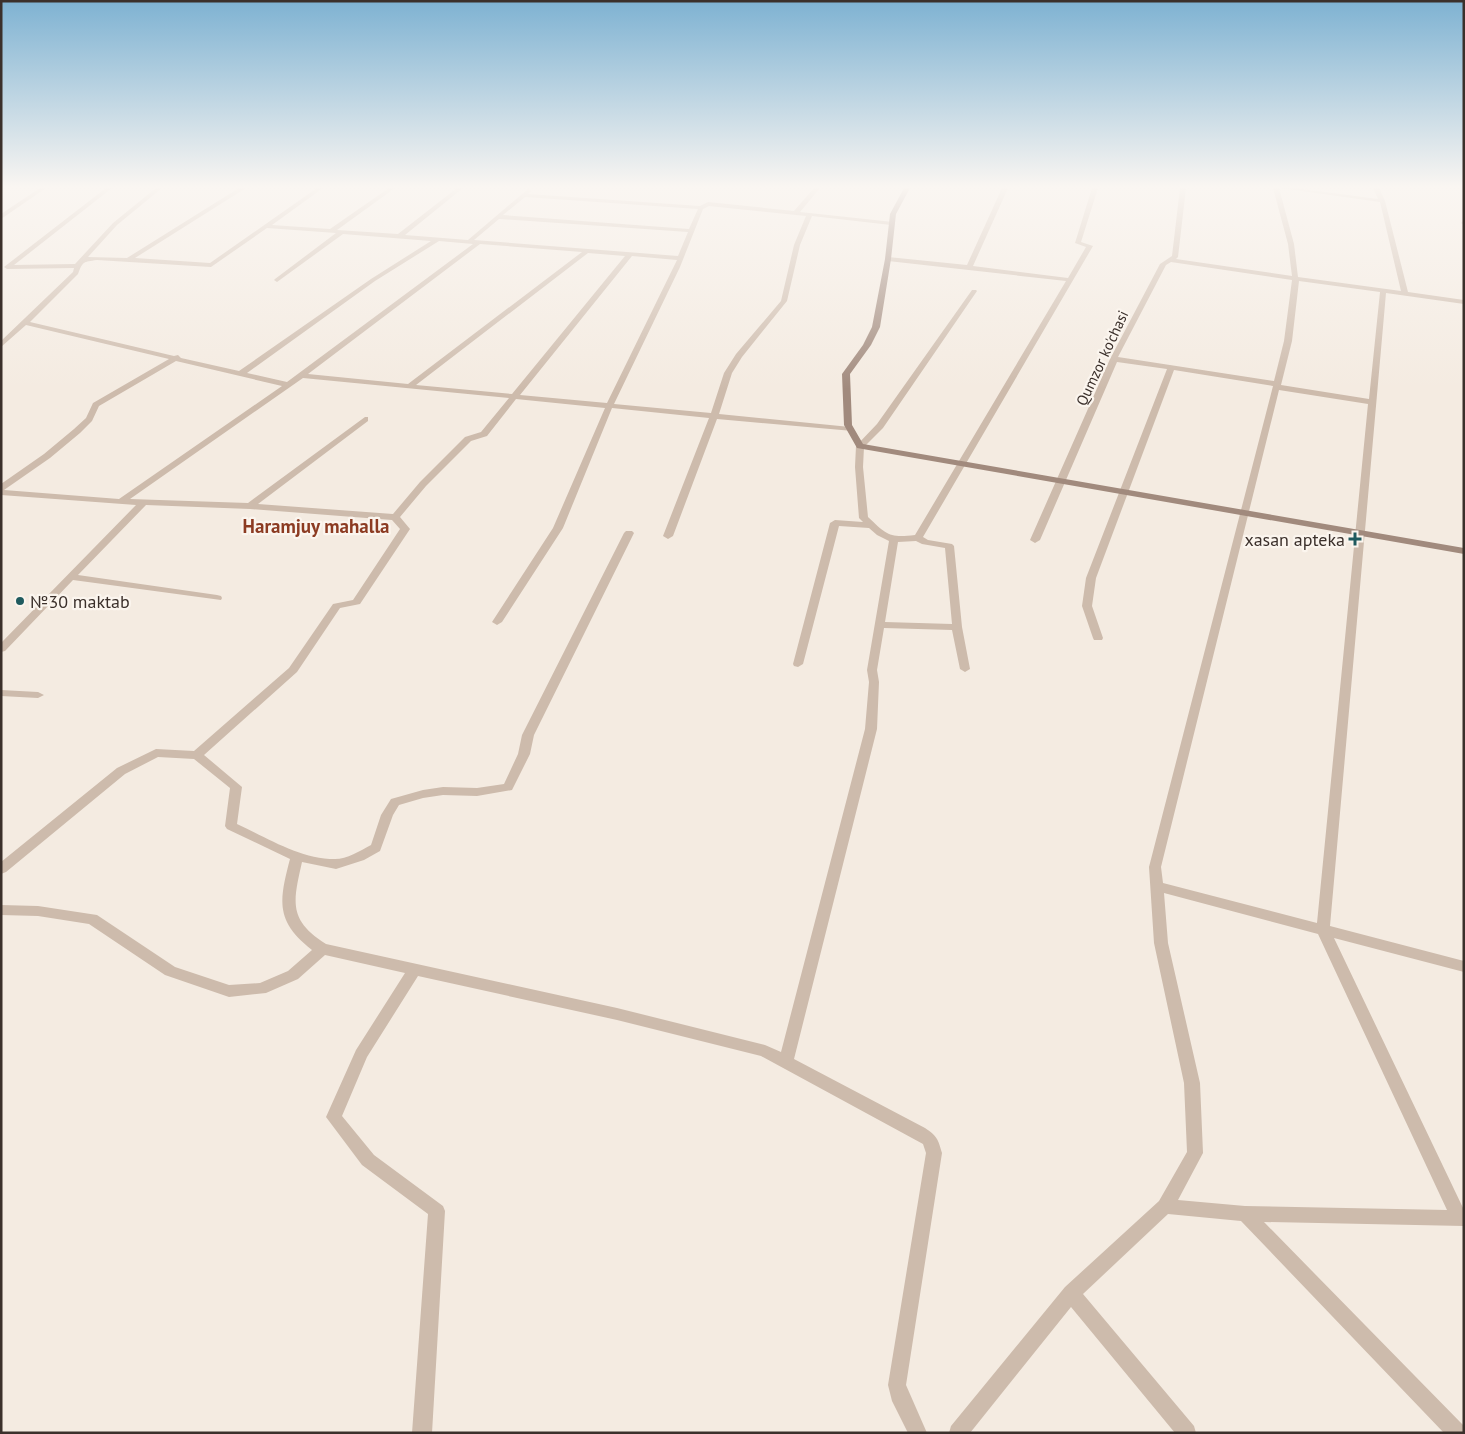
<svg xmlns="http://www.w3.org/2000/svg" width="1465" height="1434" viewBox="0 0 1465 1434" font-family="'PT Sans',sans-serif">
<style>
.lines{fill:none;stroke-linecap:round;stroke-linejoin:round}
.street{fill:#cdbbac;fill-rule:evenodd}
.secondary{fill:#a18a7d;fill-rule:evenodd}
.poi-dot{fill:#1f5a5e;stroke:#fbf5ee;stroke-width:2}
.labels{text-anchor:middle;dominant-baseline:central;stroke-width:4.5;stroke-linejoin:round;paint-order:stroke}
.far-street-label{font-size:15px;fill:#3b302b;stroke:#fbf5ee}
.poi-label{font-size:18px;fill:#3b302b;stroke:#fbf5ee;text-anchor:end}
.neighbourhood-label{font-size:19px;font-weight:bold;fill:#8c3b22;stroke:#fbf5ee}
</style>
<rect width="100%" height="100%" fill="#f4ebe1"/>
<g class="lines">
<path class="street" d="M 40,188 L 46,188 L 1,219 L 1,214 Z
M 106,188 L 112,188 L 14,265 L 75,264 L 113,223 L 156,188 L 162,188 L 117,225 L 88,257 L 127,258 L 239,188 L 246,188 L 135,258 L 210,263 L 317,188 L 323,188 L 272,225 L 330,229 L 389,188 L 395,188 L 337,230 L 398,234 L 457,188 L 463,188 L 405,235 L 468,240 L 528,189 L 531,191 L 528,194 L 700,206 L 708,202 L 794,211 L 814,188 L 820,188 L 800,212 L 893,222 L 893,224 L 891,225 L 812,216 L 800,245 L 787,301 L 742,357 L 732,373 L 719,414 L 850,427 L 854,429 L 853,431 L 717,419 L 673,536 L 668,539 L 663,536 L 709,418 L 612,408 L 563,528 L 502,622 L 497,625 L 492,622 L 553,528 L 605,408 L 516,399 L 487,436 L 471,441 L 426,486 L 400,517 L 410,529 L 360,604 L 340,608 L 297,672 L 204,755 L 242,787 L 237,824 C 268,838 300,859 335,859 C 347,859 360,851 371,845 L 381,815 L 391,799 L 423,790 L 443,787 L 477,788 L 504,784 L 518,754 L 522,735 L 624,533 L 626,531 L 632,531 L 634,533 L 534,735 L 530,754 L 512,790 L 477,796 L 443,795 L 423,798 L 399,805 L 393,815 L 380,851 L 364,860 L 336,869 L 302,862 C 293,902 288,920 326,944 L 617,1008 L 765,1045 L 781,1052 L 865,729 L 869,682 L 867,670 L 889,541 L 877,535 L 869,528 L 839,526 L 803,664 L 798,667 L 794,666 L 793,664 L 830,523 L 835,520 L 863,522 L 859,518 L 855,467 L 856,446 L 877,424 L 972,290 L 976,290 L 977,291 L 883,428 L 864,447 L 863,467 L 868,517 C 887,535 889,538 915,535 L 1066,281 L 888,261 L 885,259 L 888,257 L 967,265 L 1002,188 L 1008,188 L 973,266 L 1068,278 L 1086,247 L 1075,243 L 1092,188 L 1098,188 L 1081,242 L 1093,246 L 923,537 L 928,540 L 952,544 L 954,546 L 962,627 L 970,669 L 965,672 L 960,669 L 952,630 L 884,628 L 877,670 L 879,682 L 877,729 L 794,1059 L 925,1128 C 937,1136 938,1139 942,1153 L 906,1385 L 927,1433 L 908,1433 L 892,1401 L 888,1385 L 926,1153 L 923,1144 L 761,1056 L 617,1020 L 418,976 L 367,1057 L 342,1116 L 374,1155 L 443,1206 L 445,1211 L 432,1433 L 412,1433 L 428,1214 L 362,1165 L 326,1117 L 356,1050 L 405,973 L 325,955 L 298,979 L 266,993 L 229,997 L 165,975 L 89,924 L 38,916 L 1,915 L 1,905 L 38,906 L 97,915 L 175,967 L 229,985 L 260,983 L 288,971 L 312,950 C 275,921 279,901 290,859 L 227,829 L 225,826 L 230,788 L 194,759 L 158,757 L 125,774 L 6,872 L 1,874 L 1,862 L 117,768 L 156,749 L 194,751 L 289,668 L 333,604 L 353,600 L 400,529 L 392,520 L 250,509 L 146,505 L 78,575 L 217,595 L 221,596 L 222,598 L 221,600 L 73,580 L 5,651 L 1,652 L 1,643 L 136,505 L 1,495 L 1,484 L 44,454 L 74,429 L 86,418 L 93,403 L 169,359 L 26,325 L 1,347 L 1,341 L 73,272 L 74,268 L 7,269 L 4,267 ZM 525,197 L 698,209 L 689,229 L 503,215 ZM 709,206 L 806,216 L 794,245 L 781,301 L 736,354 L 724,373 L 711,413 L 614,404 L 680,267 L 703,209 ZM 499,219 L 500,219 L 688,232 L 678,256 L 474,240 ZM 267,228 L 336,233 L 275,279 L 274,280 L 277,282 L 343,234 L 431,241 L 371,279 L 239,371 L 181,358 L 178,355 L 174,356 L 30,322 L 78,274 C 83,261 83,262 97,260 L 211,267 ZM 439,241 L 473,244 L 287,382 L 247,373 L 375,281 ZM 480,244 L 582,252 L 408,384 L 308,374 ZM 588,253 L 625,256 L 512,394 L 416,385 ZM 632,256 L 677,260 L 607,403 L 520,395 ZM 176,361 L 282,386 L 119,499 L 4,490 L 50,458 L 80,433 L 92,421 L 99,406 ZM 303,378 L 509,398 L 481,432 L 465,437 L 420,482 L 393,514 L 258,504 L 368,421 L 368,417 L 365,417 L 248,503 L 130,499 ZM 916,541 L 922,544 L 945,548 L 952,624 L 885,622 L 898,542 Z
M 1180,188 L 1186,188 L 1178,257 L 1176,259 L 1292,276 L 1288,244 L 1273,188 L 1279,188 L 1294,244 L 1298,277 L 1401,291 L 1380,202 L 1280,188 L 1294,188 L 1378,199 L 1373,188 L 1379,188 L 1385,201 L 1408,292 L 1464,300 L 1464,304 L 1386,293 L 1330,926 L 1464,961 L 1464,972 L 1334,938 L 1464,1210 L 1464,1226 L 1264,1222 L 1464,1426 L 1464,1433 L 1444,1433 L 1241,1221 L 1168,1214 L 1083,1294 L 1194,1426 L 1196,1433 L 1175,1433 L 1071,1307 L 970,1433 L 949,1433 L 951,1426 L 1065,1287 L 1159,1201 L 1187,1152 L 1184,1083 L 1154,943 L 1149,867 L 1273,386 L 1174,370 L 1096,578 L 1092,606 L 1103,638 L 1102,640 L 1094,640 L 1093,638 L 1082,606 L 1086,578 L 1167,369 L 1117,362 L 1040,540 L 1035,543 L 1030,540 L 1110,359 L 1160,264 L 1172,256 ZM 1171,262 L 1292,280 L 1284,341 L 1274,381 L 1118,357 L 1166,265 ZM 1299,281 L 1380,292 L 1369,399 L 1281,385 L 1292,341 ZM 1279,390 L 1368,404 L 1317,923 L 1163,883 L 1161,867 ZM 1164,893 L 1318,934 L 1447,1210 L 1245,1206 L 1178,1200 L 1203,1153 L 1200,1083 L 1168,943 Z
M 1464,220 L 1464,225 L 1461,223 Z
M 1,690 L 38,692 L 44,695 L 38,698 L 1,696 Z"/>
<path class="secondary" d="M 904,188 L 910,188 L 896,214 L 891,259 L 880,327 L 871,345 L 850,374 L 852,425 L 863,444 L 1464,548 L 1464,554 L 857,448 L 844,425 L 842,374 L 863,345 L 872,327 L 885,259 L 890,214 Z"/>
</g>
<linearGradient id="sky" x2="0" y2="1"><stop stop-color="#7eb2d2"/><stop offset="0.48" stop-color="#faf6f2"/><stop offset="1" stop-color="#faf6f2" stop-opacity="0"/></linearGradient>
<rect width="1465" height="389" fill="url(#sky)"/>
<g class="poi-dot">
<path d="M1352.5 531.5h5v5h5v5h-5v5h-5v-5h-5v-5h5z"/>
<circle cx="20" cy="601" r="5"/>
</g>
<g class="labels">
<g class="far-street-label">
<text transform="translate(1102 358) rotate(-65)">Qumzor ko'chasi</text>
</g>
<g class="poi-label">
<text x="1345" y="539">xasan apteka</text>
<text x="30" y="601" text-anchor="start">№30 maktab</text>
</g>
<g class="neighbourhood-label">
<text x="316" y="526">Haramjuy mahalla</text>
</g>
</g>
<rect width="1465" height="1434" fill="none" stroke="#3b302b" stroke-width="5"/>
</svg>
